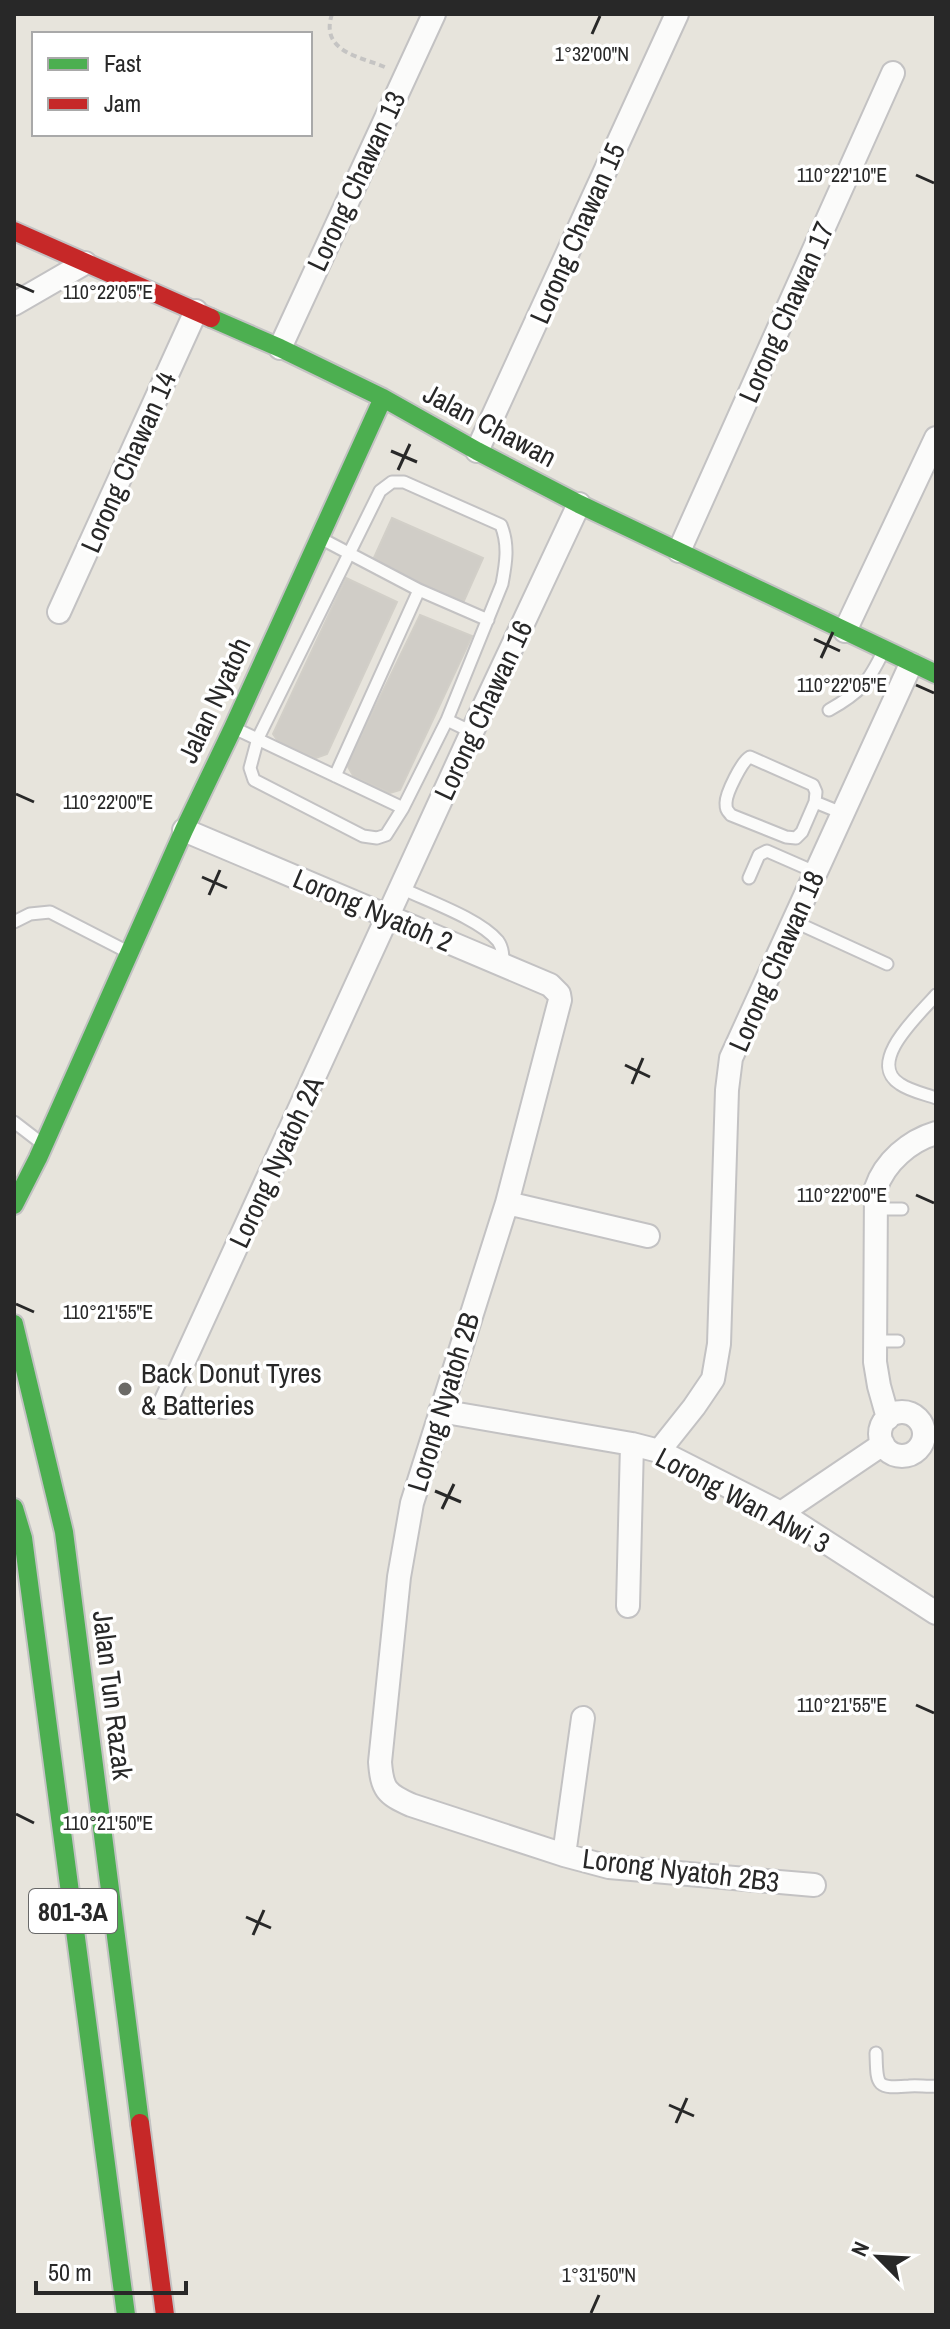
<svg xmlns="http://www.w3.org/2000/svg" width="950" height="2329" viewBox="0 0 950 2329" font-family="'Archivo Narrow',sans-serif">
<style>
.building{fill:#d0cdc7;stroke:#d2cfc8;stroke-width:2}
.lines{fill:none;stroke-linecap:round;stroke-linejoin:round}
.lane-casing{stroke:#c3c2c3;stroke-width:15}
.street-casing{stroke:#c3c2c3;stroke-width:26}
.fast-casing{stroke:#c3c2c3;stroke-width:22}
.jam-casing{stroke:#c3c2c3;stroke-width:22}
.path{stroke:#c5c4c3;stroke-width:4;stroke-dasharray:6 4;stroke-linecap:butt}
.lane{stroke:#fbfbfa;stroke-width:11}
.street{stroke:#fbfbfa;stroke-width:22}
.fast{stroke:#4caf50;stroke-width:18}
.jam{stroke:#c62828;stroke-width:18}
.ticks{fill:none;stroke:#282828;stroke-width:3}
.poi-dot{fill:#6b6a67;stroke:#fff;stroke-width:3}
.labels{text-anchor:middle;dominant-baseline:central;stroke-width:7;stroke-linejoin:round;paint-order:stroke}
.shield{fill:#fff;stroke:#686868;stroke-width:2}
.shield-label{font-size:26px;font-weight:bold;fill:#282828}
.street-label{font-size:28px;fill:#282828;stroke:#fff}
.poi-label{font-size:28px;fill:#282828;stroke:#fff;text-anchor:start}
.ticks-label{font-size:20px;text-anchor:middle;fill:#282828;stroke:#fff;stroke-width:7;stroke-linejoin:round;paint-order:stroke}
</style>
<rect width="100%" height="100%" fill="#e7e4dc"/>
<path class="building" d="M 392,518 L 483,558 L 463,603 L 372,562 Z
M 346,578 L 397,602 L 327,754 L 316,758 L 280,744 L 273,734 Z
M 420,615 L 472,636 L 400,790 L 390,793 L 354,777 L 347,765 Z"/>
<g class="lines">
<g class="lane-casing">
<path id="lane" d="M 320,538 L 419,590 L 488,620
M 829,710 C 861,692 868,683 884,650
M 447,720 L 502,584 C 506,563 509,545 501,525 L 404,482 L 392,482 L 380,491 L 258,738 L 250,768 L 254,780 L 363,836 L 377,838 L 386,835 L 403,808 L 447,720 L 472,732
M 234,728 L 403,808
M 335,776 L 419,590
M 815,802 L 802,832 L 796,838 L 786,837 L 731,815 C 727,810 726,810 726,803 C 726,793 742,761 750,757 L 813,785 L 816,792 L 815,802 L 842,813
M 749,878 L 759,855 L 767,851 L 815,872
M 401,888 C 428,901 480,919 498,941 C 503,948 503,956 503,965
M 793,921 L 887,964
M 14,922 L 30,914 L 50,912 L 126,951
M 936,995 C 921,1013 865,1062 900,1084 C 910,1091 925,1094 936,1098
M 14,1122 L 40,1142
M 876,1209 L 902,1209
M 875,1341 L 898,1341
M 876,2053 C 877,2085 875,2089 909,2086 C 918,2085 927,2087 936,2086"/>
</g>
<g class="street-casing">
<path id="street" d="M 14,304 L 85,263
M 280,348 L 434,14
M 477,451 L 677,14
M 679,551 L 893,73
M 59,612 L 196,311
M 845,631 L 936,438
M 184,830 L 550,985 L 559,994 L 560,1000 L 507,1203 L 412,1503 L 399,1577 L 380,1762 C 382,1789 386,1794 411,1805 L 564,1855 L 609,1867 L 814,1885
M 507,1203 L 648,1236
M 163,1407 L 472,732 L 579,504
M 440,1411 L 632,1444 L 659,1451 L 781,1513 L 936,1613
M880 1434a22 22 0 1 1 44 0a22 22 0 1 1-44 0Z
M 888,1418 L 879,1386 L 875,1362 L 876,1188 C 885,1162 909,1141 936,1133
M 659,1451 L 694,1407 L 713,1379 L 719,1344 L 727,1090 L 731,1058 L 911,664
M 781,1513 L 883,1444
M 628,1606 L 632,1444
M 564,1855 L 583,1718"/>
</g>
<g class="fast-casing">
<path id="fast" d="M 211,318 L 280,348 L 383,398 L 477,451 L 579,504 L 936,674
M 14,1205 L 38,1158 L 184,830 L 233,728 L 383,398
M 14,1324 L 64,1532 L 140,2123
M 14,1508 L 23,1538 L 126,2315"/>
</g>
<g class="jam-casing">
<path id="jam" d="M 14,231 L 211,318
M 140,2123 L 165,2315"/>
</g>
<path class="path" d="M 332,14 C 319,53 363,57 387,68"/>
<use href="#lane" class="lane"/>
<use href="#street" class="street"/>
<use href="#fast" class="fast"/>
<use href="#jam" class="jam"/>
</g>
<path class="ticks" d="M 592,34 L 600,16M 916,175 L 934,183M 16,284 L 34,292M 391,451 L 417,462M 398,470 L 410,444M 814,639 L 840,651M 821,658 L 833,632M 916,685 L 934,693M 16,794 L 34,802M 202,877 L 227,888M 209,895 L 220,870M 625,1065 L 650,1077M 632,1084 L 643,1058M 916,1195 L 934,1203M 16,1304 L 34,1312M 435,1491 L 461,1502M 442,1509 L 454,1484M 916,1705 L 934,1713M 16,1814 L 34,1823M 246,1917 L 271,1928M 253,1935 L 264,1910M 669,2105 L 694,2116M 676,2123 L 687,2098M 591,2313 L 599,2295"/>
<circle class="poi-dot" cx="125" cy="1389" r="8"/>
<g class="labels">
<rect class="shield" x="29" y="1889" width="88" height="44" rx="6"/>
<g class="shield-label">
<text x="73" y="1911">801-3A</text>
</g>
<g class="street-label">
<text transform="translate(356 181) rotate(-65)">Lorong Chawan 13</text>
<text transform="translate(577 233) rotate(-66)">Lorong Chawan 15</text>
<text transform="translate(786 312) rotate(-66)">Lorong Chawan 17</text>
<text transform="translate(490 425) rotate(28)">Jalan Chawan</text>
<text transform="translate(128 462) rotate(-66)">Lorong Chawan 14</text>
<text transform="translate(214 700) rotate(-65)">Jalan Nyatoh</text>
<text transform="translate(483 710) rotate(-65)">Lorong Chawan 16</text>
<text transform="translate(373 910) rotate(23)">Lorong Nyatoh 2</text>
<text transform="translate(776 961) rotate(-66)">Lorong Chawan 18</text>
<text transform="translate(276 1162) rotate(-65)">Lorong Nyatoh 2A</text>
<text transform="translate(443 1402) rotate(-73)">Lorong Nyatoh 2B</text>
<text transform="translate(743 1500) rotate(28)">Lorong Wan Alwi 3</text>
<text transform="translate(113 1695) rotate(83)">Jalan Tun Razak</text>
<text transform="translate(681 1870) rotate(7)">Lorong Nyatoh 2B3</text>
</g>
<g class="poi-label">
<text x="141" y="1373">Back Donut Tyres<tspan x="141" dy="32">&amp; Batteries</tspan></text>
</g>
</g>
<g class="ticks-label">
<text x="592" y="61">1°32'00"N</text>
<text x="842" y="182">110°22'10"E</text>
<text x="108" y="299">110°22'05"E</text>
<text x="842" y="692">110°22'05"E</text>
<text x="108" y="809">110°22'00"E</text>
<text x="842" y="1202">110°22'00"E</text>
<text x="108" y="1319">110°21'55"E</text>
<text x="842" y="1712">110°21'55"E</text>
<text x="108" y="1830">110°21'50"E</text>
<text x="599" y="2282">1°31'50"N</text>
</g>
<rect width="950" height="2329" fill="none" stroke="#282828" stroke-width="32"/>
<rect x="32" y="32" width="280" height="104" fill="#ffffff" stroke="#a9a9a9" stroke-width="2"/>
<rect x="48" y="58" width="40" height="12" fill="#4caf50" stroke="#a9a9a9" stroke-width="2"/>
<text x="104" y="72" font-size="24" fill="#282828">Fast</text>
<rect x="48" y="98" width="40" height="12" fill="#c62828" stroke="#a9a9a9" stroke-width="2"/>
<text x="104" y="112" font-size="24" fill="#282828">Jam</text>
<g transform="translate(878 2257) rotate(294)" stroke="#ffffff" stroke-width="6" paint-order="stroke">
<path d="M0-6L14 30L0 20L-14 30Z" fill="#282828"/>
<text y="-12" font-size="22" font-weight="bold" text-anchor="middle" fill="#282828">N</text>
</g>
<path d="M36 2281v12h150v-12" fill="none" stroke="#282828" stroke-width="4"/>
<text x="48" y="2281" font-size="24" fill="#282828" stroke="#ffffff" stroke-width="6" paint-order="stroke">50 m</text>
</svg>
